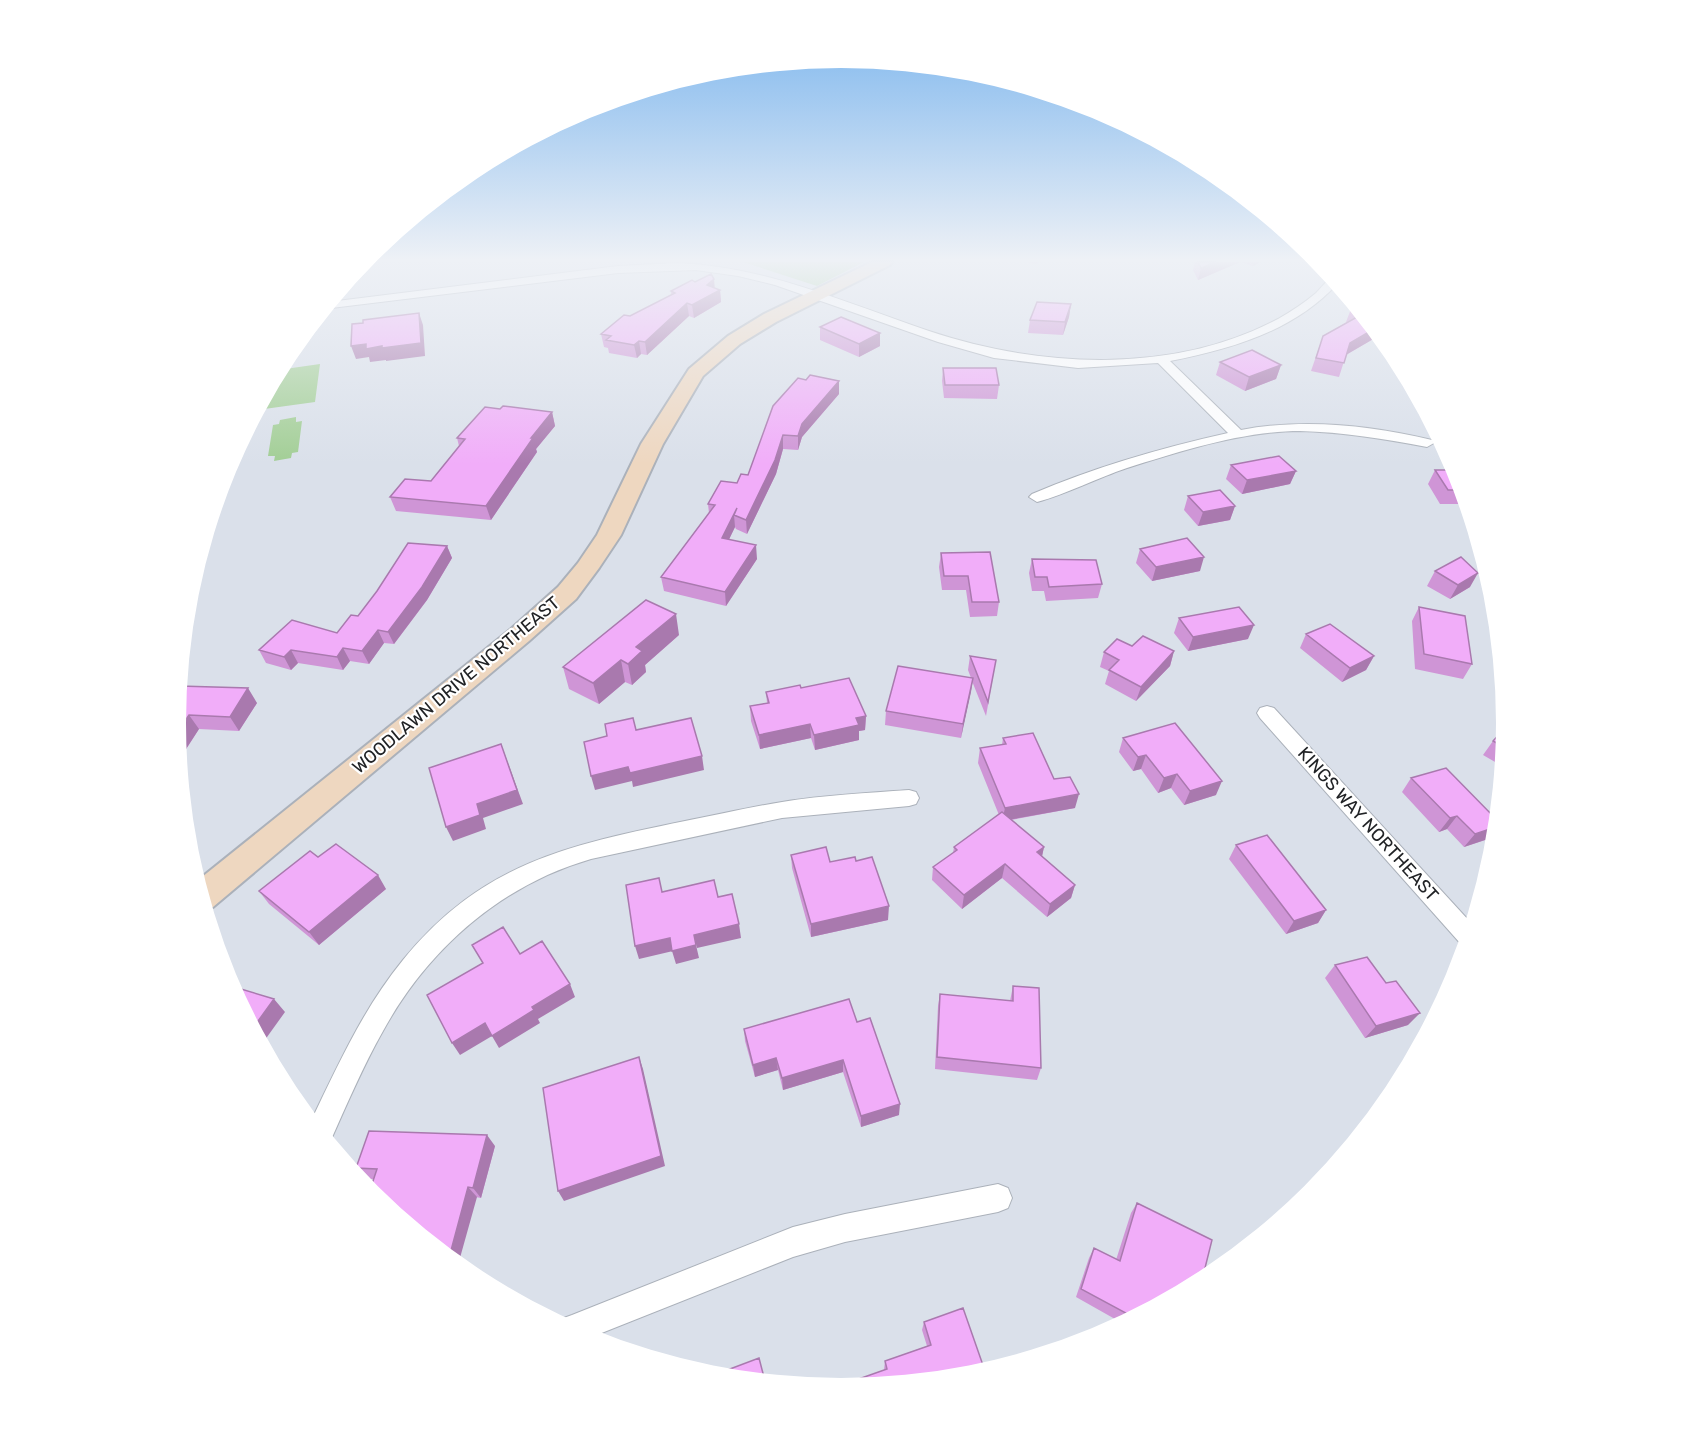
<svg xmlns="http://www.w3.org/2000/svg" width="1681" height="1445" viewBox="0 0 1681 1445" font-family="Rubik,sans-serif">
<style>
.green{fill:#a2ce95}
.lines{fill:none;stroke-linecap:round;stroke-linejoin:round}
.street-casing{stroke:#abb1ba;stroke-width:2}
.secondary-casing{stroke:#abb1ba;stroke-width:4}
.street{fill:#fff;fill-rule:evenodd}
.secondary{fill:#eed7c0;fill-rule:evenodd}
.wall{fill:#cf95d6}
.shaded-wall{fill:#a979ae}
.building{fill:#f1adf9;stroke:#a979ae;stroke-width:1.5}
.labels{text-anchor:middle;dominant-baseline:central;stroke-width:4.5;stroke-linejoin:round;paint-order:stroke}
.street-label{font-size:18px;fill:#212326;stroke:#fff}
</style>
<rect width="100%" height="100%" fill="#dae0ea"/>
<path class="green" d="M 743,262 L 864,262 L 817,286 Z
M 320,364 L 315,402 L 257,410 L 278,370 Z
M 296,417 L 296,422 L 302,421 L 298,452 L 292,453 L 291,458 L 274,461 L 275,456 L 268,456 L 273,425 L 279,424 L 280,420 Z"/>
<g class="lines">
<g class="street-casing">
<path id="street" d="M 676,263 C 765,266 846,303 929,331 C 1040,368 1173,375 1278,319 C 1292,311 1304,303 1316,293 C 1321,288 1326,281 1332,277 L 1337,284 C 1294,331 1231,349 1170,361 L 1241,430 C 1304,418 1370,425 1432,440 L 1434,443 L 1427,447 C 1385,439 1343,432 1300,431 C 1243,431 1181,451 1127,468 C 1097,478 1067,494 1037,502 L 1029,497 L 1032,494 C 1095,467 1161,448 1228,433 L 1158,363 L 1078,368 L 994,358 L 938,342 L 775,285 L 738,276 L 696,270 L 618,273 L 323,309 L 329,302 L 618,266 Z
M 1267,706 L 1274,708 L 1472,924 L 1465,945 L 1460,943 L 1260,718 L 1257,713 L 1260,708 Z
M 909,790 L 916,792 L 919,798 L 916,804 L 909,806 L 782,818 L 591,859 C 501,885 428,949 383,1031 C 363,1066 347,1104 330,1142 L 311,1121 C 338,1065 363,1009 403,960 C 482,863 568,845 685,821 C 717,815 750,807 782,802 C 824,795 867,793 909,790 Z
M 998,1184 L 1008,1188 L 1012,1198 L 1008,1208 L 998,1212 L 845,1242 L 793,1257 L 589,1338 L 559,1323 L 561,1319 L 572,1315 L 793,1227 L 845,1214 Z"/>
</g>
<g class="secondary-casing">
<path id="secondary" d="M 872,262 L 892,262 L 890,265 L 776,322 L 740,344 L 703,376 L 663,444 L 621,535 L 599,568 L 576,599 L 529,641 L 213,907 L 205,910 L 197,881 L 511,629 L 558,587 L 578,563 L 597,535 L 641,444 L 689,369 L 728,336 L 764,314 Z"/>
</g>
<use href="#street" class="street"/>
<use href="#secondary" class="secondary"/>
</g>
<path class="wall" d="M 1026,262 L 1039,262 L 1035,264 Z
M 1195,262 L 1260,262 L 1253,266 L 1240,262 L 1198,280 L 1193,270 Z
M 715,288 L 720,290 L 721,302 L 694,318 L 689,316 L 647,355 L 641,354 L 637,358 L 609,353 L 608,348 L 604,347 L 601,334 L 671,295 L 671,291 Z
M 1071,304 L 1069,317 L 1063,335 L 1028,333 L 1030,320 Z
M 1355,305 L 1377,332 L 1375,338 L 1346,355 L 1339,377 L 1311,371 L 1323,336 L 1347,322 L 1346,322 L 1351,309 Z
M 820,327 L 880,333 L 880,346 L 859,357 L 820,340 Z
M 1220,362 L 1281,365 L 1276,379 L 1245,391 L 1216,375 Z
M 943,368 L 999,385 L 997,399 L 944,398 L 942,381 Z
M 839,394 L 802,437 L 798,450 L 783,449 L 776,474 L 747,534 L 736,529 L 735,527 L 729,539 L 757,559 L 726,606 L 664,591 L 661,577 L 709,513 L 708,504 L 748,475 L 773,406 Z
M 500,409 L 552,412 L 555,426 L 536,449 L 537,452 L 491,520 L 396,511 L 390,497 L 431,481 L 459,446 L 457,438 Z
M 1231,465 L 1296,471 L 1290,484 L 1242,494 L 1226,479 Z
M 1435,470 L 1456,470 L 1466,504 L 1440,504 L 1428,484 Z
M 1188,496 L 1235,506 L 1230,520 L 1198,526 L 1184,510 Z
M 447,546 L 452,558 L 427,600 L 394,644 L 384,643 L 369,664 L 350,661 L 343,670 L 298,663 L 291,670 L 266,663 L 259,650 L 337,633 Z
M 1140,549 L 1200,571 L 1152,581 L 1136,563 Z
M 941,553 L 999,602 L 997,616 L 970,617 L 966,590 L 942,590 L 939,567 Z
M 1032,559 L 1102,584 L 1098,598 L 1046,601 L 1044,591 L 1032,591 L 1029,573 Z
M 1435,571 L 1470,587 L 1450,599 L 1427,586 Z
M 1419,607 L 1472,664 L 1463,679 L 1415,669 L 1412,621 Z
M 1179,618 L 1248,639 L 1188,651 L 1174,633 Z
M 1306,634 L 1374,656 L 1366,670 L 1342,682 L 1300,648 Z
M 679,635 L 645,665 L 646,672 L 632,685 L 625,682 L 599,704 L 569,689 L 563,667 Z
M 1132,646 L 1174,651 L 1170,666 L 1136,701 L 1105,684 L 1109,671 L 1100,667 L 1104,652 Z
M 970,656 L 996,660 L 986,716 L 972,681 L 961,738 L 885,725 L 886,711 L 971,678 L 968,670 Z
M 179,686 L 257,703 L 239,731 L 199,729 L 179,760 L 175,722 Z
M 801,688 L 866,716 L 865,730 L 859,731 L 859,740 L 815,750 L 811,738 L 760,749 L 751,721 L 750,706 L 767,703 L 766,692 Z
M 1505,728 L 1502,766 L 1483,755 L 1493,741 Z
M 1003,738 L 1054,779 L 1075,808 L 1011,820 L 1044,847 L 1042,856 L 1075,885 L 1071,898 L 1047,917 L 1002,878 L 962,909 L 932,880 L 933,867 L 953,853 L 954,847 L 999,815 L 978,763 L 980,748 L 1002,745 Z
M 1123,738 L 1216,795 L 1184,805 L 1171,788 L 1158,793 L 1141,769 L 1133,771 L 1119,752 Z
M 1411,778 L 1491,838 L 1464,847 L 1447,829 L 1439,832 L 1402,792 Z
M 1236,845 L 1326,910 L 1318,923 L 1286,934 L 1229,859 Z
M 791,855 L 830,862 L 888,920 L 811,937 L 792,868 Z
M 318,857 L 386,889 L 319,945 L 269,904 L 259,891 Z
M 1335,965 L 1408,1025 L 1365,1038 L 1325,978 Z
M 1013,986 L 1041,1068 L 1037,1080 L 935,1069 L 938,1006 L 940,994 L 1010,1001 Z
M 857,1022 L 899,1115 L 861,1127 L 843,1072 L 783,1090 L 778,1070 L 755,1077 L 745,1041 L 744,1029 Z
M 495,1146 L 481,1198 L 374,1179 L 366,1179 L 356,1168 Z
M 1137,1203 L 1202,1280 L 1122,1323 L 1076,1297 L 1089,1258 L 1094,1248 L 1116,1260 L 1131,1213 Z
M 924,1322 L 970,1375 L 853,1387 L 853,1381 L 884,1370 L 885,1361 L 927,1346 L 922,1330 Z"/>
<path class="shaded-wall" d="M 1216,262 L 1240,262 L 1198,280 L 1201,268 Z
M 1255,262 L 1260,262 L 1253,266 Z
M 714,279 L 715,291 L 720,290 L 721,302 L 694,318 L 692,305 L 707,285 Z
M 687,303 L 689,316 L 647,355 L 645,342 Z
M 1071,304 L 1069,317 L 1063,335 L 1065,322 Z
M 419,313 L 423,325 L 425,356 L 386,361 L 386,360 L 370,362 L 369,357 L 356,359 L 351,346 Z
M 1374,329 L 1377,332 L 1375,338 L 1344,356 L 1350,343 Z
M 880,333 L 880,346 L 859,357 L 859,344 Z
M 639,341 L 641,354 L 637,358 L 634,345 Z
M 1281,365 L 1276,379 L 1245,391 L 1249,377 Z
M 839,381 L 839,394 L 802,437 L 798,450 L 798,436 L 802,424 Z
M 552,412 L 555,426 L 536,449 L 537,452 L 491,520 L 486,506 L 531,438 Z
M 783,435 L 783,449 L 776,474 L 747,534 L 746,520 Z
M 1296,471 L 1290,484 L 1242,494 L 1247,480 Z
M 1235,506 L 1230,520 L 1198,526 L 1203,512 Z
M 737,508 L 734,515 L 735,527 L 723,552 L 722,538 Z
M 756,545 L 757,559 L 726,606 L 725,592 Z
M 447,546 L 452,558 L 427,600 L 394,644 L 388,632 Z
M 1204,557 L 1200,571 L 1152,581 L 1156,567 Z
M 1478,573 L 1470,587 L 1450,599 L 1458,585 Z
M 676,614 L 679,635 L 645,665 L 646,672 L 632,685 L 628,664 L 636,647 Z
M 1254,625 L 1248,639 L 1188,651 L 1193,637 Z
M 378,630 L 384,643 L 369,664 L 362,651 Z
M 343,648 L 350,661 L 343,670 L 337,657 Z
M 291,650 L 298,663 L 291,670 L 284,657 Z
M 1174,651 L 1170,666 L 1136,701 L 1141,687 Z
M 1374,656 L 1366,670 L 1342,682 L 1350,668 Z
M 621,660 L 625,682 L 599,704 L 593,683 Z
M 973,678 L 971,692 L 961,738 L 963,724 Z
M 248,688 L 257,703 L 239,731 L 230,717 Z
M 189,715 L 199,729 L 179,760 L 176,734 Z
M 866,716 L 865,730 L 859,731 L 859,740 L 815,750 L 814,735 L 856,718 Z
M 810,724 L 811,738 L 760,749 L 759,735 Z
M 501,744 L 523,804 L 483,818 L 486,829 L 453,841 L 446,827 L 477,804 Z
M 1146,755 L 1141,769 L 1133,771 L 1138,757 Z
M 702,756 L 704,770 L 633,787 L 632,781 L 595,790 L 591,776 L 628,767 Z
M 1177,774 L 1171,788 L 1158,793 L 1164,778 Z
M 1222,781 L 1216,795 L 1184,805 L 1190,791 Z
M 1079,794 L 1075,808 L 1002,821 L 1005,808 Z
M 1457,816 L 1447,829 L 1439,832 L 1450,818 Z
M 1496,827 L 1495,833 L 1491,838 L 1464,847 L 1475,834 Z
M 1044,847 L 1041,861 L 1037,852 Z
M 1005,864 L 1002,878 L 962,909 L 964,895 Z
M 378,875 L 386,889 L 319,945 L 309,932 Z
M 1075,885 L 1071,898 L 1047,917 L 1050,904 Z
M 889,906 L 888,920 L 811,937 L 811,924 Z
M 1326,910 L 1318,923 L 1286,934 L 1294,921 Z
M 739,924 L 741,938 L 697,948 L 694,935 Z
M 670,938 L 673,951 L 639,959 L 635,946 Z
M 696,945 L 699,958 L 676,964 L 672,951 Z
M 570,984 L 575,997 L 538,1019 L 540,1023 L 499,1048 L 492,1036 L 532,1007 Z
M 274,999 L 285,1012 L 262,1044 L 253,1028 Z
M 1420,1013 L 1408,1025 L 1365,1038 L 1376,1026 Z
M 485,1023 L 492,1036 L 460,1055 L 452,1043 Z
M 639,1057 L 643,1069 L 665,1166 L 564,1201 L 558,1191 Z
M 776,1058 L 778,1070 L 755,1077 L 753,1065 Z
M 843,1060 L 843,1072 L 783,1090 L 782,1078 Z
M 900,1104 L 899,1115 L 861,1127 L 861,1116 Z
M 487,1135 L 495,1146 L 481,1198 L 473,1188 Z
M 468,1187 L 477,1197 L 458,1265 L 449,1258 Z"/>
<path class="building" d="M 1198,262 L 1216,262 L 1201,268 Z
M 711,274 L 714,279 L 707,285 L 720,290 L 692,305 L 687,303 L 645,342 L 639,341 L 634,345 L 606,340 L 611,336 L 601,334 L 624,315 L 630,316 L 675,293 L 671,291 L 692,280 L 695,282 Z
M 1037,302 L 1071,304 L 1065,322 L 1030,320 Z
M 1355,305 L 1360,312 L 1351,309 Z
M 419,313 L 421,343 L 382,348 L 382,346 L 366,349 L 366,344 L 351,346 L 352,324 L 363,323 L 363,320 Z
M 841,317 L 880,333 L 859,344 L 820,327 Z
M 1357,317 L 1368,321 L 1374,329 L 1350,343 L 1344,363 L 1316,358 L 1323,336 Z
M 1252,350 L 1281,365 L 1249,377 L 1220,362 Z
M 943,368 L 996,368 L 999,385 L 945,385 Z
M 810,375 L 839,381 L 802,424 L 798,436 L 783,435 L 775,460 L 746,520 L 734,515 L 737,508 L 722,538 L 756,545 L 725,592 L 661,577 L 715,505 L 708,504 L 721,481 L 737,483 L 741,474 L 748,475 L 773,406 L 798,378 L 806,380 Z
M 503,406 L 552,412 L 531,438 L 533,438 L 486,506 L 390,497 L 405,479 L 431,481 L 465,439 L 457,438 L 485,407 L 500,409 Z
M 1279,456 L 1296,471 L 1247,480 L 1231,465 Z
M 1435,470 L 1456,470 L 1462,490 L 1448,490 Z
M 1220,490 L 1235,506 L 1203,512 L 1188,496 Z
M 1187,538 L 1204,557 L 1156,567 L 1140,549 Z
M 408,543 L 447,546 L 422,587 L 388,632 L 378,630 L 362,651 L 343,648 L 337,657 L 291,650 L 284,657 L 259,650 L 292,620 L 337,633 L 351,615 L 358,616 L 377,591 Z
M 990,552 L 999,602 L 972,602 L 968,576 L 944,576 L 941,553 Z
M 1461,557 L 1478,573 L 1458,585 L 1435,571 Z
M 1032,559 L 1096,560 L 1102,584 L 1049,587 L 1047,577 L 1035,577 Z
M 646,600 L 676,614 L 636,647 L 642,651 L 628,664 L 621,660 L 593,683 L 563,667 Z
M 1239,607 L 1254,625 L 1193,637 L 1179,618 Z
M 1419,607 L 1465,616 L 1472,664 L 1424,654 Z
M 1330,624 L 1374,656 L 1350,668 L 1306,634 Z
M 1143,636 L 1174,651 L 1141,687 L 1109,670 L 1119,660 L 1104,652 L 1117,639 L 1132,646 Z
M 970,656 L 996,660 L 988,702 Z
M 898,666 L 973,678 L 963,724 L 886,711 Z
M 849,678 L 866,716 L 856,718 L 859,725 L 814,735 L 810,724 L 759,735 L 750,706 L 769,703 L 766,692 L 800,685 L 801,688 Z
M 179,686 L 248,688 L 230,717 L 189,715 L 176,734 L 175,722 Z
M 633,718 L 636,730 L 691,718 L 702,756 L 630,773 L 628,767 L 591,776 L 584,742 L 607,736 L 605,724 Z
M 1175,723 L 1222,781 L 1190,791 L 1177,774 L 1164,778 L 1146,755 L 1138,757 L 1123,738 Z
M 1505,728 L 1504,747 L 1493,741 Z
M 1033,733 L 1054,779 L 1070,777 L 1079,794 L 1005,808 L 980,748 L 1006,744 L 1003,738 Z
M 501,744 L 517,790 L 477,804 L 480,815 L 446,827 L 429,768 Z
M 1446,768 L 1496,819 L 1496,827 L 1475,834 L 1457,816 L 1450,818 L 1411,778 Z
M 1002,812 L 1044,847 L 1037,852 L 1075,885 L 1050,904 L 1005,864 L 964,895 L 933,867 L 957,850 L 954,847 Z
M 1267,835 L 1326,910 L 1294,921 L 1236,845 Z
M 336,844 L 378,875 L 309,932 L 259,891 L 310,851 L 318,857 Z
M 826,847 L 830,862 L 855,857 L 856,861 L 872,857 L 889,906 L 811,924 L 791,855 Z
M 659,878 L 662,892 L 714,880 L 718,897 L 732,894 L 739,924 L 694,935 L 696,945 L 672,951 L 670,938 L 635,946 L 626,885 Z
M 503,927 L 520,954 L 542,941 L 570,984 L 532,1007 L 534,1010 L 492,1036 L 485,1023 L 452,1043 L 427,995 L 483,963 L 472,945 Z
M 1367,957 L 1386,983 L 1396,981 L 1420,1013 L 1376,1026 L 1335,965 Z
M 231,986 L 274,999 L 253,1028 Z
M 1013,986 L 1039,988 L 1041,1068 L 937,1057 L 940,994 L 1013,1001 Z
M 849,999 L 857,1022 L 870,1018 L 900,1104 L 861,1116 L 843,1060 L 782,1078 L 776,1058 L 753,1065 L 744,1029 Z
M 639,1057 L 661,1156 L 558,1191 L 543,1088 Z
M 369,1131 L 487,1135 L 473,1188 L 468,1187 L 449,1258 L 369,1193 L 377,1169 L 356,1168 Z
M 1137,1203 L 1212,1240 L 1202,1280 L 1133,1317 L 1081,1289 L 1094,1248 L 1120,1261 Z
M 963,1308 L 985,1371 L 970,1375 L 855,1387 L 853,1381 L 887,1369 L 885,1361 L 931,1345 L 924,1322 Z
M 759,1358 L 765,1381 L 714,1375 Z"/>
<linearGradient id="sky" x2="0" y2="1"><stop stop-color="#75b2ed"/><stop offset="0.56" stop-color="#eef1f6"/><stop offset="1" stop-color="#eef1f6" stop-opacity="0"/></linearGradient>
<rect width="1681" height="464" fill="url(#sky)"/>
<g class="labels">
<g class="street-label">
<text transform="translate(456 685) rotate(-40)">WOODLAWN DRIVE NORTHEAST</text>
<text transform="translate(1368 824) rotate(48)">KINGS WAY NORTHEAST</text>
</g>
</g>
<path d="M0 0H1681V1445H0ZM186 723a655 655 0 1 1 1310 0a655 655 0 1 1-1310 0Z" fill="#fff" fill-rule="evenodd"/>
</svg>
